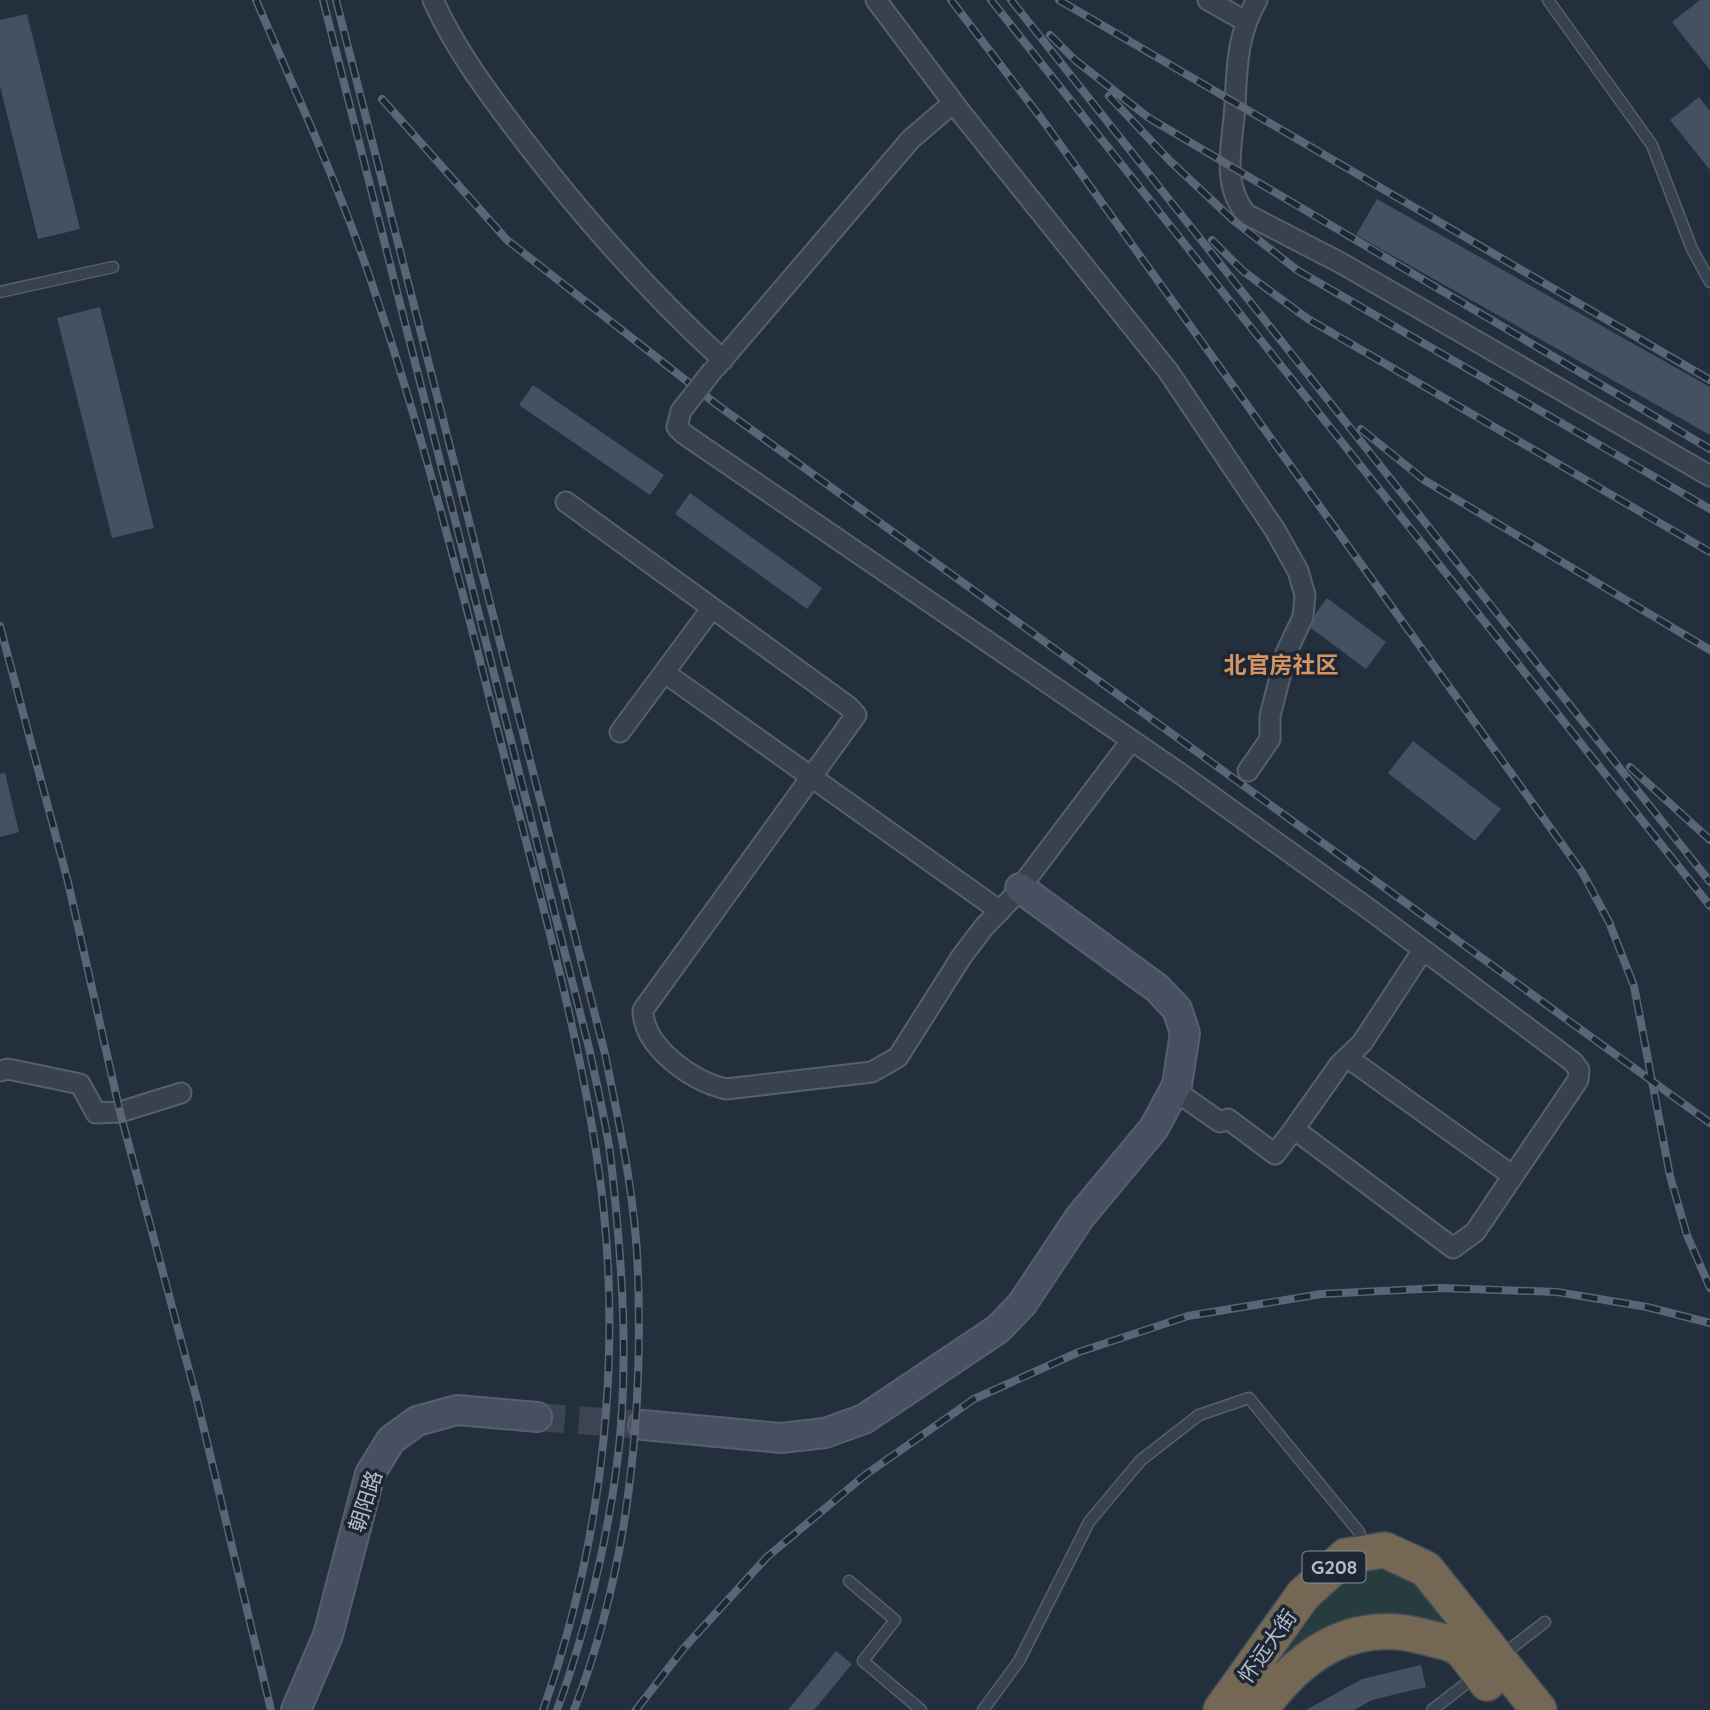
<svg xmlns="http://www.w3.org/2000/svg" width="1710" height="1710" viewBox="0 0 1710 1710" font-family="Quicksand,'Noto Sans SC',sans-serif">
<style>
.green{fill:#263c3f}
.building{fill:#455162}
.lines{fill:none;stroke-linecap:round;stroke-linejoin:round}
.secondary-tunnel{stroke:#3a4453;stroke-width:28;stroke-dasharray:28 14;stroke-linecap:butt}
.lane-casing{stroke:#565f6c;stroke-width:13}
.street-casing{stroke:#565f6c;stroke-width:23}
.secondary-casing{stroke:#565f6c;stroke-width:32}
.highway-casing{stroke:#434c59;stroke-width:38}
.lane{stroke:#38414e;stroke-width:10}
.street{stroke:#38414e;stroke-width:19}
.secondary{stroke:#465061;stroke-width:28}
.highway{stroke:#746855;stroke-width:35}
.rail-casing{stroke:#5a6575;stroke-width:8}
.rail{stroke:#1d2633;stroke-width:5;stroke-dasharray:16;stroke-linecap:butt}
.street-bridge-casing{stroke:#565f6c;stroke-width:23;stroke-linecap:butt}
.street-bridge{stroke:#38414e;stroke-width:19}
.labels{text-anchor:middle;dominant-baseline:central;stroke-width:7;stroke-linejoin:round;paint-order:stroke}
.shield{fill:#1d2633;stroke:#878f9c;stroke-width:2}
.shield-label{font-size:19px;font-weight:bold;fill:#b4bcc9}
.street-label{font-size:21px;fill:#b4bcc9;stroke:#1d2633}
.neighbourhood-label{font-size:23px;font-weight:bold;fill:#d59563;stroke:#1d2633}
</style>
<rect width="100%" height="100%" fill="#242f3e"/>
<path class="green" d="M 1364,1568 C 1420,1569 1432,1599 1465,1638 L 1327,1629 L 1280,1655 C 1302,1624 1327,1579 1364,1568 Z"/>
<path class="building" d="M 1700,0 L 1710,0 L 1710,70 L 1672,22 Z
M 27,14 L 80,229 L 38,239 L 0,86 L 0,20 Z
M 1699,97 L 1710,111 L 1710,170 L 1670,120 Z
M 1377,199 L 1710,387 L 1710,435 L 1356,235 Z
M 100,307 L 154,528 L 112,538 L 57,318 Z
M 533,385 L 664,475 L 650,495 L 519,405 Z
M 690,493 L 822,588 L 807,609 L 675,514 Z
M 1327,598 L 1386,642 L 1366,669 L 1311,628 L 1316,613 Z
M 1413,741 L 1501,809 L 1475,841 L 1388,773 Z
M 5,773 L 19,832 L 0,837 L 0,774 Z
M 836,1651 L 852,1664 L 814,1710 L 788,1710 Z
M 1421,1665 L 1426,1687 L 1372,1700 L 1354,1710 L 1306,1710 L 1362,1679 Z"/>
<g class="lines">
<path class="secondary-tunnel" d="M 537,1417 L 643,1425"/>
<g class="lane-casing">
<path id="lane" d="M 1548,0 L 1652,145 L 1692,249 L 1710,282
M 0,292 L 113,267
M 849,1581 L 895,1620 L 863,1661 L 921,1710
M 1501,1656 L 1545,1622
M 983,1710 L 1019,1661 L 1089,1522 L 1141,1460 L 1199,1415 L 1249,1398 L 1359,1532 L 1364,1546
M 1432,1710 L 1476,1676"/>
</g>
<g class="street-casing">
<path id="street" d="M 433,0 C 457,53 491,97 526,143 C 586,221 650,293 723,360
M 876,0 L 962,114 L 1168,371 L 1275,530 L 1298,571 L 1305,595 L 1303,617 L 1286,653 L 1270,716 L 1270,739 L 1248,771
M 1208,0 L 1245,21
M 1257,0 C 1237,35 1237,66 1235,105 C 1233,142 1220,182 1246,214 L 1341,263 L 1710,476
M 716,367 L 911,139 L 953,103
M 681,411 L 677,427 L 684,434 L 1178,772 L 1373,912 L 1573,1062 L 1579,1070 L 1578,1080 L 1475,1232 L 1453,1248 L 1294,1129 L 1275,1154 L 1228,1119 L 1220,1122 L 1174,1090
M 566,502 L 849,707 L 856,715 L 643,1010 C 643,1047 693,1082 726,1089 L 872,1072 L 898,1057 L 962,956 L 984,927 L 1013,897 L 1131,741
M 665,673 L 1000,911
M 620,732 L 712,608
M 1348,1058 L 1513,1176
M 0,1071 L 8,1069 L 80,1084 L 96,1113 L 120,1112 L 181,1093
M 1294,1129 L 1340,1064 L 1362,1043 L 1423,950"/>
</g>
<g class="secondary-casing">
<path id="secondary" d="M 643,1425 L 781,1438 L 825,1433 L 864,1419 L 998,1329 L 1022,1304 L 1080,1217 L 1154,1128 L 1177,1085 L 1185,1033 L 1177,1009 L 1157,988 L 1020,888
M 296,1710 L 328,1635 L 370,1474 L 391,1440 L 417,1421 L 457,1410 L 537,1417"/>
</g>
<g class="highway-casing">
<path id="highway" d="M 1221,1710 L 1303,1595 L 1346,1556 L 1385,1550 L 1426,1569 L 1539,1710
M 1260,1710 C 1300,1654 1353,1617 1425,1637 C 1435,1640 1452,1642 1460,1649 C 1470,1658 1478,1672 1487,1683"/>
</g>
<use href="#lane" class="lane"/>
<use href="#street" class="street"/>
<use href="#secondary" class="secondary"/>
<use href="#highway" class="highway"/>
<g class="rail-casing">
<path id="rail" d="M 256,0 C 292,84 331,168 362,255 C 420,419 462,590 505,759 C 538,891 577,1023 597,1158 C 625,1342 605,1535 543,1710
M 323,0 L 590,1052 C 597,1088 607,1124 611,1161 C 620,1243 627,1327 622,1410 C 617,1502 589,1624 557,1710
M 336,0 L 605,1054 C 620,1127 636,1201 638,1275 C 643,1421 627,1574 574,1710
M 951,0 L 1044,122 L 1582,872 L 1609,922 L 1634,986 L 1670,1176 L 1687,1235 L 1710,1288
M 991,0 L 1710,906
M 1011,0 L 1710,882
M 1059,0 L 1710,380
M 1050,35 L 1075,60 L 1149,118 L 1710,449
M 1109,96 L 1170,161 L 1233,220 L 1297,270 L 1710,509
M 382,99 L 507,240 L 716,404 L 1710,1123
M 1212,240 L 1243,271 L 1308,319 L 1710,552
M 1361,429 L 1424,480 L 1710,650
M 0,626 L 68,882 L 120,1112 L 197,1400 L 271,1710
M 1630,767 L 1710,840
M 636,1710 L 684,1648 L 767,1557 L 865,1475 L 974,1399 L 1079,1352 L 1188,1316 L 1321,1294 L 1441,1288 L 1557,1292 L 1647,1307 L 1710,1323"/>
</g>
<use href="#rail" class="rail"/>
<g class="street-bridge-casing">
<path id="street-bridge" d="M 681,411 L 713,370"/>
</g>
<use href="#street-bridge" class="street-bridge"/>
</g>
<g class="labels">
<rect class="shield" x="1302.5" y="1551.5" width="63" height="31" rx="5"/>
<g class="shield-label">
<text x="1334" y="1567">G208</text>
</g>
<g class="street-label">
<text transform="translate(365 1501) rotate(-72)">朝阳路</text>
<text transform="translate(1267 1646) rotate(-55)">怀远大街</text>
</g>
<g class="neighbourhood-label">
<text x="1281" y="664">北官房社区</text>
</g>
</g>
</svg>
